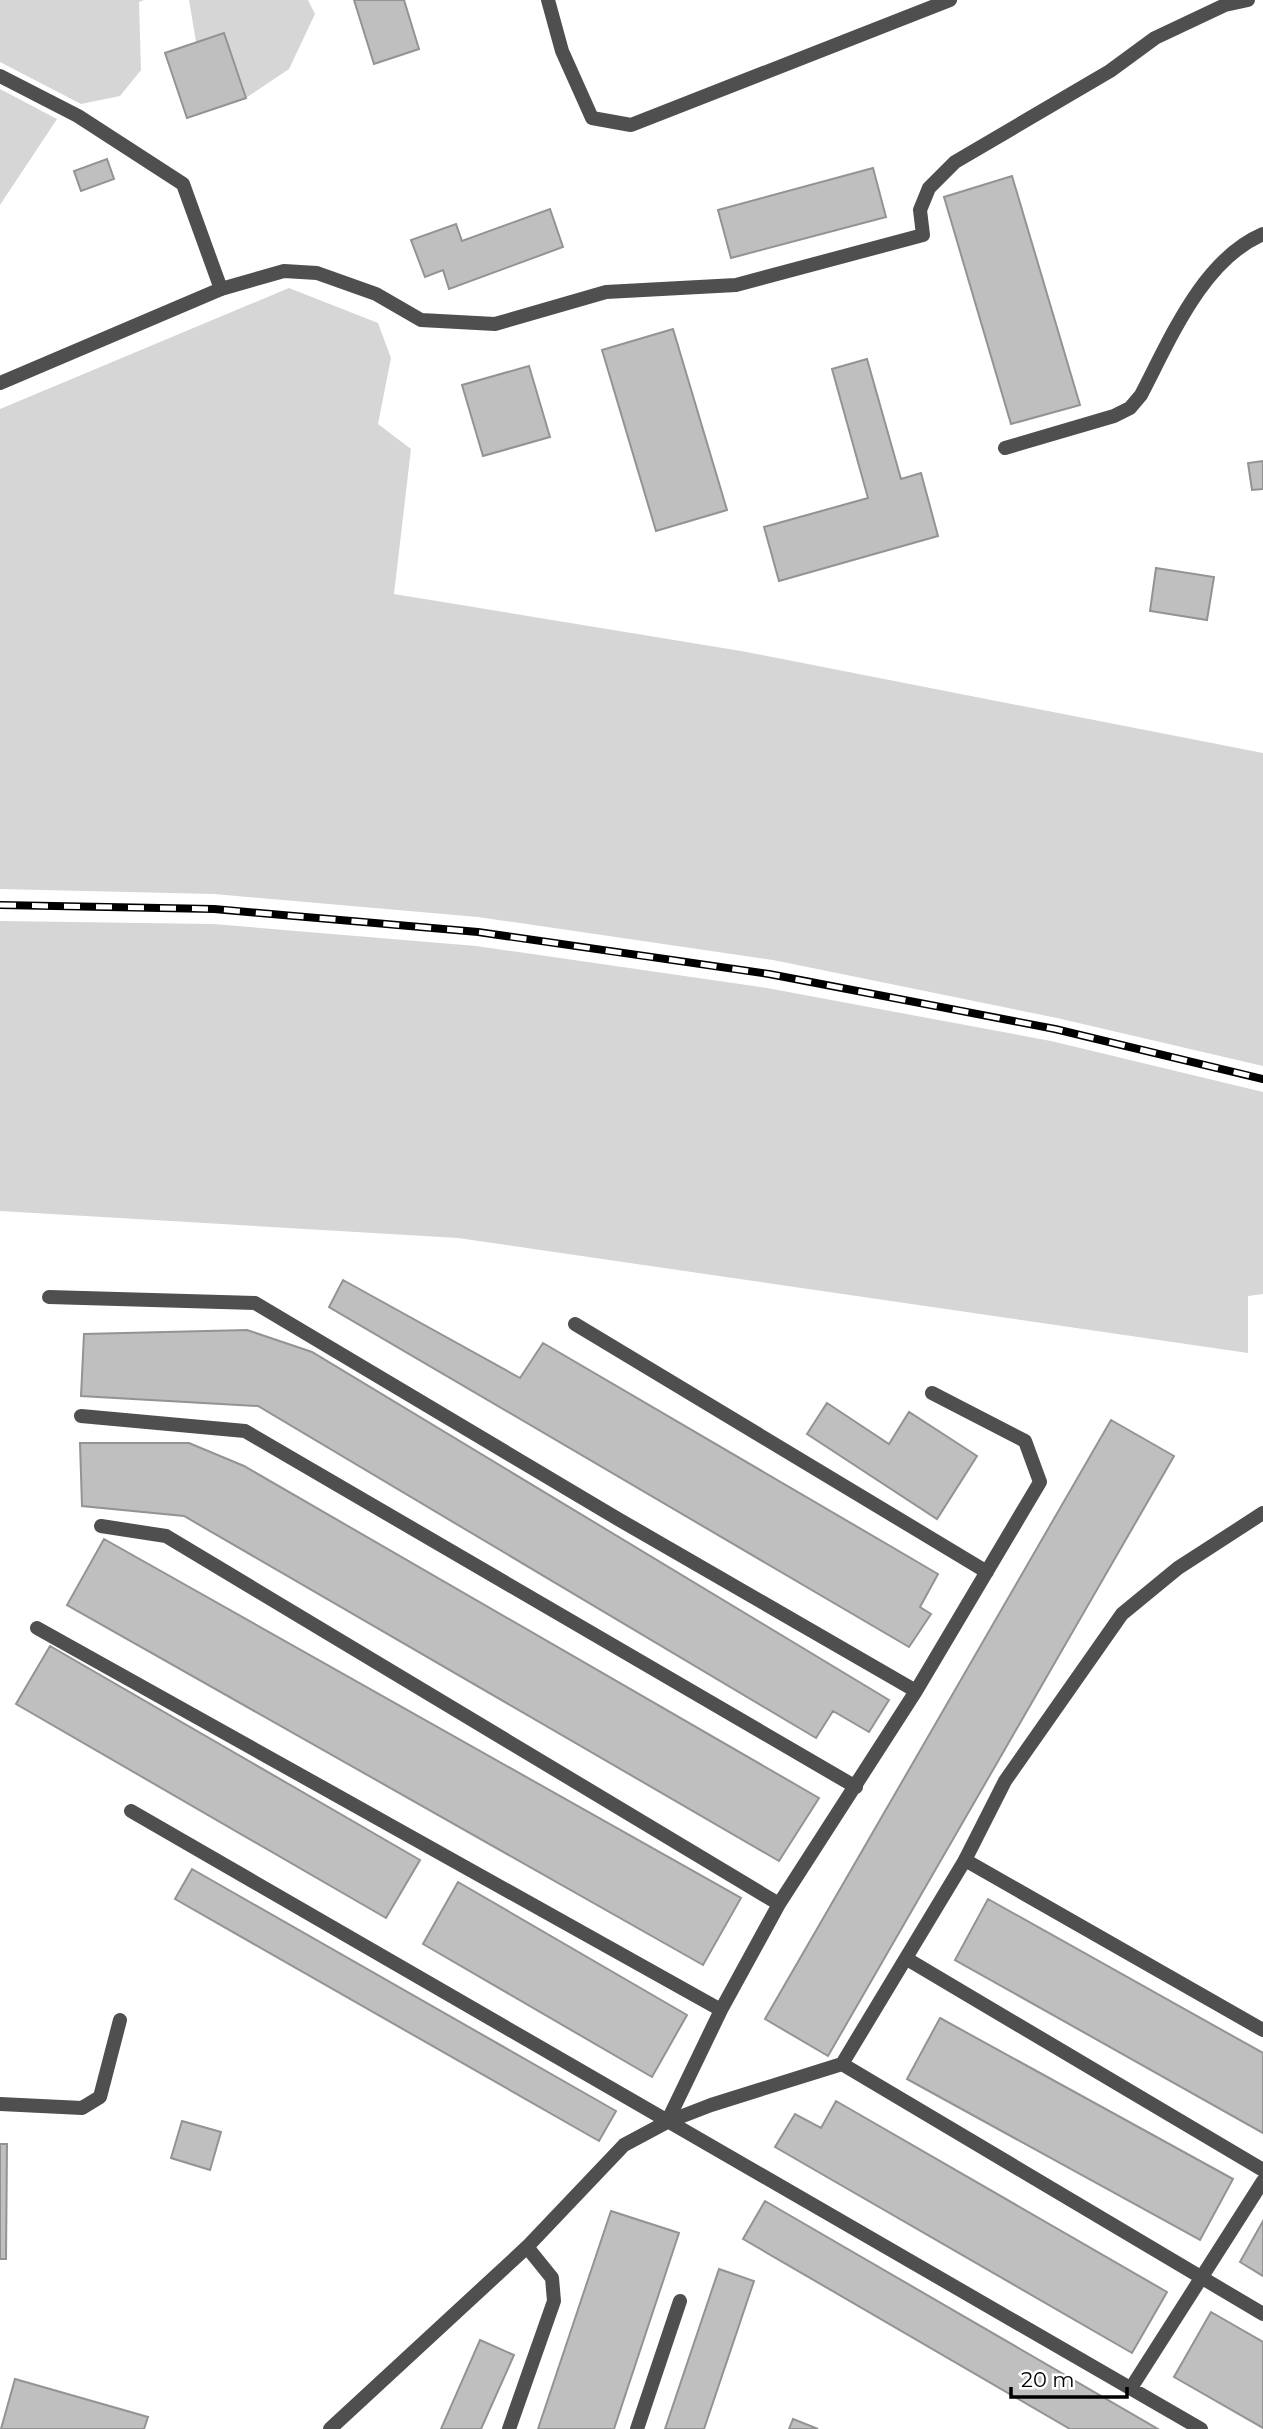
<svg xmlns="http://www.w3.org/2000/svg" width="1263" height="2429" viewBox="0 0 1263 2429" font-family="Montserrat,sans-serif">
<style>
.green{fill:#d6d6d6}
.building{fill:#bfbfbf;stroke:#939393;stroke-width:2}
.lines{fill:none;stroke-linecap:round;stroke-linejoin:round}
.lane{stroke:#4f4f4f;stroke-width:14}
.street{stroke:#4f4f4f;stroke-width:14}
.rail-casing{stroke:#000;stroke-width:8}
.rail{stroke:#fff;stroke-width:5;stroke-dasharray:16;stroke-linecap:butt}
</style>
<rect width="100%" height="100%" fill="#fff"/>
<path class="green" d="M 0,0 L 144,0 L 139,2 L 141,70 L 120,96 L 81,104 L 0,62 Z
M 189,0 L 308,0 L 315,14 L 289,69 L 246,98 L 224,34 L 196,42 Z
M 0,89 L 57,119 L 0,205 Z
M 289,288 L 378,323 L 391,358 L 378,424 L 411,449 L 394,594 L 741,651 L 1263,753 L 1263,1066 L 1057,1018 L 773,960 L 478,917 L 214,894 L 0,889 L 0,409 Z
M 0,921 L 213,924 L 476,946 L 767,988 L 1051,1041 L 1263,1092 L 1263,1294 L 1248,1296 L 1248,1353 L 458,1238 L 0,1211 Z"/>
<path class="building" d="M 354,0 L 404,0 L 419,49 L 374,64 Z
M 224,33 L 246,98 L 187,118 L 165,53 Z
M 107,159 L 114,179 L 81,191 L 74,171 Z
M 873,168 L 886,217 L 731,258 L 718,210 Z
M 1012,176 L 1080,405 L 1011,424 L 944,197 Z
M 550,209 L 563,247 L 449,289 L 443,270 L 425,277 L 411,240 L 456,224 L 462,241 Z
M 673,329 L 727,510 L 656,531 L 602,350 Z
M 867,359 L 901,479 L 921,473 L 938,536 L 779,581 L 764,527 L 868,498 L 832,369 Z
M 529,366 L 550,437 L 483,456 L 462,385 Z
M 1263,461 L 1263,489 L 1252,490 L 1248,463 Z
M 1156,568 L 1214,577 L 1207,620 L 1150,611 Z
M 343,1280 L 520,1378 L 543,1343 L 938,1574 L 920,1607 L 931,1614 L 909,1647 L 329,1307 Z
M 247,1330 L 312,1352 L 889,1700 L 869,1732 L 833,1711 L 816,1738 L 258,1406 L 81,1396 L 84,1334 Z
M 827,1403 L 889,1444 L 909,1412 L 977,1456 L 937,1519 L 807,1434 Z
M 1111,1420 L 1174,1456 L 828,2056 L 765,2019 Z
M 80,1443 L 189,1443 L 244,1466 L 819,1798 L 779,1861 L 184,1516 L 82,1506 Z
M 104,1539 L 741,1898 L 703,1965 L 67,1605 Z
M 50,1646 L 420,1860 L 386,1918 L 16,1704 Z
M 192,1869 L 616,2111 L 599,2141 L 175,1899 Z
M 458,1882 L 687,2015 L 652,2077 L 423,1944 Z
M 988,1899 L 1263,2053 L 1263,2133 L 955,1960 Z
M 940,2018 L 1233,2179 L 1200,2240 L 907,2079 Z
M 836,2101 L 1167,2292 L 1132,2353 L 775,2147 L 795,2114 L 821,2128 Z
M 182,2121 L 221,2132 L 210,2170 L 171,2158 Z
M 0,2144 L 7,2144 L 6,2259 L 0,2259 Z
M 765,2201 L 1158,2429 L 1070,2429 L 743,2239 Z
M 611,2211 L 679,2233 L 614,2429 L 538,2429 Z
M 1263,2221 L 1263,2276 L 1240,2262 Z
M 719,2269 L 754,2281 L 704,2429 L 665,2429 Z
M 1211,2312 L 1263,2342 L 1263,2428 L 1174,2377 Z
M 480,2340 L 514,2355 L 481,2429 L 441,2429 Z
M 15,2379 L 148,2417 L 144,2429 L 1,2429 Z
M 793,2419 L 818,2429 L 789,2429 Z"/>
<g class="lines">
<path class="lane" d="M 548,0 L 562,51 L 592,118 L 631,125 L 950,0
M 0,76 L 78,116 L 183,184 L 221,289
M 1005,448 L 1114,416 L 1130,408 L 1141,395 C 1170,340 1202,260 1263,234
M 49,1297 L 255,1303 L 618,1519 L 916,1691
M 575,1324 L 987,1572
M 81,1416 L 245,1431 L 856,1787
M 101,1526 L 166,1536 L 779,1904
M 37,1628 L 721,2010
M 131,1811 L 1201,2429
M 965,1860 L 1263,2030
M 907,1959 L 1263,2170
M 842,2064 L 1263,2314
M 0,2104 L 82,2108 L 100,2097 L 120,2020
M 667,2122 L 721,2010 L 779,1904 L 916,1691 L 1040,1482 L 1025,1441 L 932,1393
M 1131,2388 L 1263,2181
M 509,2429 L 554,2301 L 552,2278 L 527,2247
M 637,2429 L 680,2301"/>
<path class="street" d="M 0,383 L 221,289 L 284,271 L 317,273 L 376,294 L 421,320 L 495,324 L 606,292 L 736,285 L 923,235 L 920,210 L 929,188 L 955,162 L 1110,71 L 1155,38 L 1225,5 L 1248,0
M 330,2429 L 527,2247 L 624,2145 L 667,2122 L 711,2105 L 842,2064 L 965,1860 L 1005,1781 L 1122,1614 L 1178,1568 L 1263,1513"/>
<g class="rail-casing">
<path id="rail" d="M 0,905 L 214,909 L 478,932 L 769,974 L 1055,1029 L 1263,1079"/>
</g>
<use href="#rail" class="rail"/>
</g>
<path d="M1011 2387v10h116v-10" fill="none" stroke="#000000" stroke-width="3.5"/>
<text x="1021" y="2387" font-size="21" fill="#000000" stroke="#ffffff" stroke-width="5" paint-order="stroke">20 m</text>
</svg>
